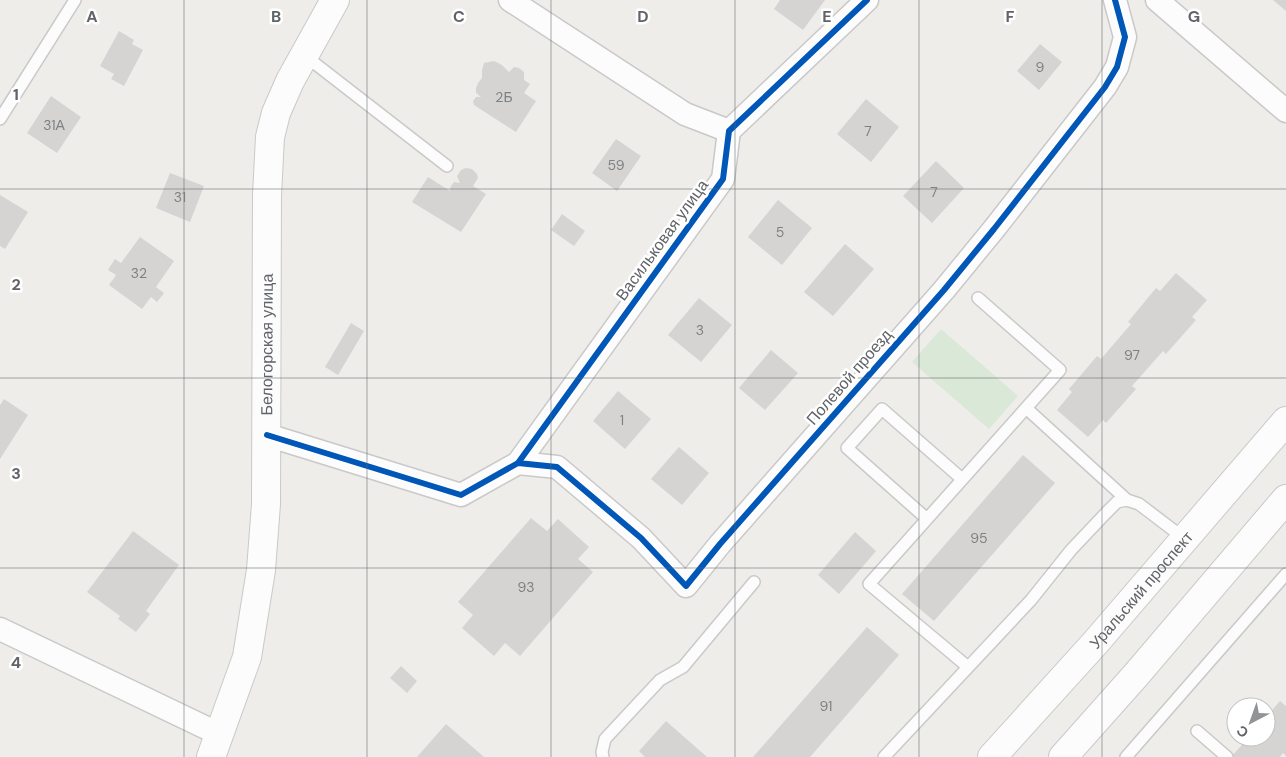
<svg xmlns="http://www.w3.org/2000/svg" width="1286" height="757" viewBox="0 0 1286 757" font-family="'DM Sans',sans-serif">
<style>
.green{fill:#dae8d7}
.building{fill:#d5d4d3}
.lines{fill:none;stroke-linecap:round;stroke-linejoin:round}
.lane-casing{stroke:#c9c9c9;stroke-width:14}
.street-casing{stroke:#c9c9c9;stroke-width:25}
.secondary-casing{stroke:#c9c9c9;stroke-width:30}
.lane{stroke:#fdfcfc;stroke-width:11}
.street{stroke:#fdfcfc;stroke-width:22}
.secondary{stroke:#fdfcfc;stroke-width:28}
.cycleway-casing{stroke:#fff;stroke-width:9}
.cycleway{stroke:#0057b8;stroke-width:6}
.grid{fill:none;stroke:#606367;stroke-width:1;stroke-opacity:0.55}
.labels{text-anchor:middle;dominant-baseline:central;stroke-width:5;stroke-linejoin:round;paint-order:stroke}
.number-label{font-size:14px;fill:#7e8083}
.street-label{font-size:16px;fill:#606367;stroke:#fff}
.grid-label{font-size:16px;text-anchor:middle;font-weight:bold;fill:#606367;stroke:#fff;stroke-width:5;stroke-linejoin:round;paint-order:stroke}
</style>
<rect width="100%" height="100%" fill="#efedea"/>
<path class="green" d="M 941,329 L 1018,396 L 989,429 L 912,362 Z"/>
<path class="building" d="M 780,0 L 825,0 L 803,30 L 774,9 Z
M 1273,0 L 1286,0 L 1286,11 Z
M 119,31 L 134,40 L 132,44 L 143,50 L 124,86 L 111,79 L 114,74 L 100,66 Z
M 1040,44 L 1062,62 L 1039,90 L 1017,71 Z
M 494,61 L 502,65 L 509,72 L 514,67 L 519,68 L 524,72 L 524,80 L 530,84 L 524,93 L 536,101 L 516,132 L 474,105 L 473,101 L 476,97 L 481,97 L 476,93 L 476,88 L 478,83 L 482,78 L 482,70 L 484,63 Z
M 51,96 L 81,117 L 57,153 L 27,133 Z
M 866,99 L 899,127 L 871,162 L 837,134 Z
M 616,139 L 641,156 L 617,191 L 592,173 Z
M 936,161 L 964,188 L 932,223 L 903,196 Z
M 466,168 L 472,169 L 477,174 L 478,178 L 473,186 L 486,194 L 461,232 L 412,202 L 428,177 L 450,191 L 451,186 L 454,182 L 460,183 L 457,176 L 461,170 Z
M 170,173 L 204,186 L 190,222 L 156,208 Z
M 0,195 L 28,212 L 5,249 L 0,246 Z
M 778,200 L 812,228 L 782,265 L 748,237 Z
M 562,214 L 585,231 L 574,246 L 551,230 Z
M 140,237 L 174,261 L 156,287 L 164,293 L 157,302 L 151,297 L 142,309 L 109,285 L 116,275 L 108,270 L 115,259 L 121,263 Z
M 845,244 L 874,269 L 833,316 L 804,292 Z
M 1176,273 L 1207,300 L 1192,317 L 1196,320 L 1166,354 L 1163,351 L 1132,386 L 1136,389 L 1106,423 L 1103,420 L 1088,437 L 1057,410 L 1072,392 L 1069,389 L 1097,356 L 1101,359 L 1131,324 L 1128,322 L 1156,288 L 1160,291 Z
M 699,298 L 732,325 L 701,362 L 668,335 Z
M 351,323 L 364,331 L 338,375 L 325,367 Z
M 771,350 L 798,373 L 765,410 L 739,388 Z
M 618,391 L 651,419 L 625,449 L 593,421 Z
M 4,399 L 28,415 L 0,459 L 0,405 Z
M 679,447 L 709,473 L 682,505 L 651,479 Z
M 1023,455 L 1055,483 L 934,621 L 902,594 Z
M 531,518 L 547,531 L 558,519 L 589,547 L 578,559 L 593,572 L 520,656 L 505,643 L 494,656 L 462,628 L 473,615 L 458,602 Z
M 133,531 L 179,565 L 146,611 L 150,614 L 136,632 L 118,619 L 120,616 L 87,592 Z
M 855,532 L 876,551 L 839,594 L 818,575 Z
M 867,627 L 899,655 L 810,757 L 753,757 Z
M 401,666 L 417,681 L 407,693 L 390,678 Z
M 1280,701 L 1286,706 L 1286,756 L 1283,753 L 1280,757 L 1231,757 L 1249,737 L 1266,737 L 1266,717 Z
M 666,721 L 707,757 L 645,757 L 639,751 Z
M 446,724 L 484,757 L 417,757 Z"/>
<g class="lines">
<g class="lane-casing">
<path id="lane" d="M 304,55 L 447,166
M 0,119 L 75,0
M 978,298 L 1060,370 L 1026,408
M 927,519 L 847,448 L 882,409 L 962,479
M 968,667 L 869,584 L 1026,408 L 1127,500
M 1197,731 L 1227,757
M 603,757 L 602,752 L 605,739 L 660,680 L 683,667 L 754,582
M 884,757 L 1031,600 L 1071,550 L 1106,513 L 1117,502 L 1127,500 L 1139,504 L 1185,539
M 1126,757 L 1286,574"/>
</g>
<g class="street-casing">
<path id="street" d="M 510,0 L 685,114 L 729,131
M 1157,0 L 1286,111
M 267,435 L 461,495 L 518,463 L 723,179 L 729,131 L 867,0
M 518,463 L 557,467 L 641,538 L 686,586 L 720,544 L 944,290 L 994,229 L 1105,87 L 1117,67 L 1125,37 L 1115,0
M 0,629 L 219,734"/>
</g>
<g class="secondary-casing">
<g id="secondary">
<path id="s1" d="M 211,757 L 247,657 L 261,570 L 266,504 L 267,195 L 270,137 L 276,113 L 290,81 L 335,0"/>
<path id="s2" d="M 992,757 L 1096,642 L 1286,421"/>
<path d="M 1063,757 L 1136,675 L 1286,499"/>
</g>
</g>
<use href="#lane" class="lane"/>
<use href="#street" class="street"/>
<use href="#secondary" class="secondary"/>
<g class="cycleway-casing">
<path id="cycleway" d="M 267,435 L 461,495 L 518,463 L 723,179 L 729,131 L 867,0
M 518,463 L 557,467 L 641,538 L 686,586 L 720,544 L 944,290 L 994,229 L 1105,87 L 1117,67 L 1125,37 L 1115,0"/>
</g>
<use href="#cycleway" class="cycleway"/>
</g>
<path class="grid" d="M 184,0 L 184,757M 367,0 L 367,757M 551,0 L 551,757M 735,0 L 735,757M 919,0 L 919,757M 1102,0 L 1102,757M 0,189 L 1286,189M 0,378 L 1286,378M 0,568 L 1286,568"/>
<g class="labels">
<g class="number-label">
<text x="1040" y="67">9</text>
<text x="504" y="97">2Б</text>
<text x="54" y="125">31А</text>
<text x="868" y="131">7</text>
<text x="616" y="165">59</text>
<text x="934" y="192">7</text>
<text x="180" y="197">31</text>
<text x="780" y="232">5</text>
<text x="139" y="273">32</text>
<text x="700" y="330">3</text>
<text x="1132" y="355">97</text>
<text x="622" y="420">1</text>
<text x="979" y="538">95</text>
<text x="526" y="587">93</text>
<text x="826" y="706">91</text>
</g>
<g class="street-label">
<text transform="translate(662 240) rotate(-54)">Васильковая улица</text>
<text stroke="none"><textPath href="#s1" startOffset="420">Белогорская улица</textPath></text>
<text transform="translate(849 377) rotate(-49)">Полевой проезд</text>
<text stroke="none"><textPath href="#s2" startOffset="224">Уральский проспект</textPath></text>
</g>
</g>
<g class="grid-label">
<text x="92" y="22">A</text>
<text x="276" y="22">B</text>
<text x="459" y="22">C</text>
<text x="643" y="22">D</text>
<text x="827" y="22">E</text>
<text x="1010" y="22">F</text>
<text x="1194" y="22">G</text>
<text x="16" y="100">1</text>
<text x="16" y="290">2</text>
<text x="16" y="479">3</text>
<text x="16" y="668">4</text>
</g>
<g transform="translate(1251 722) rotate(221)"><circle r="24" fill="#ffffff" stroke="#bfc1c2"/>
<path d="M0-4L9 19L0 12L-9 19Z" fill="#929395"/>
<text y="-8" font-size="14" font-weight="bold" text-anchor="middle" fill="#606367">С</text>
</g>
</svg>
